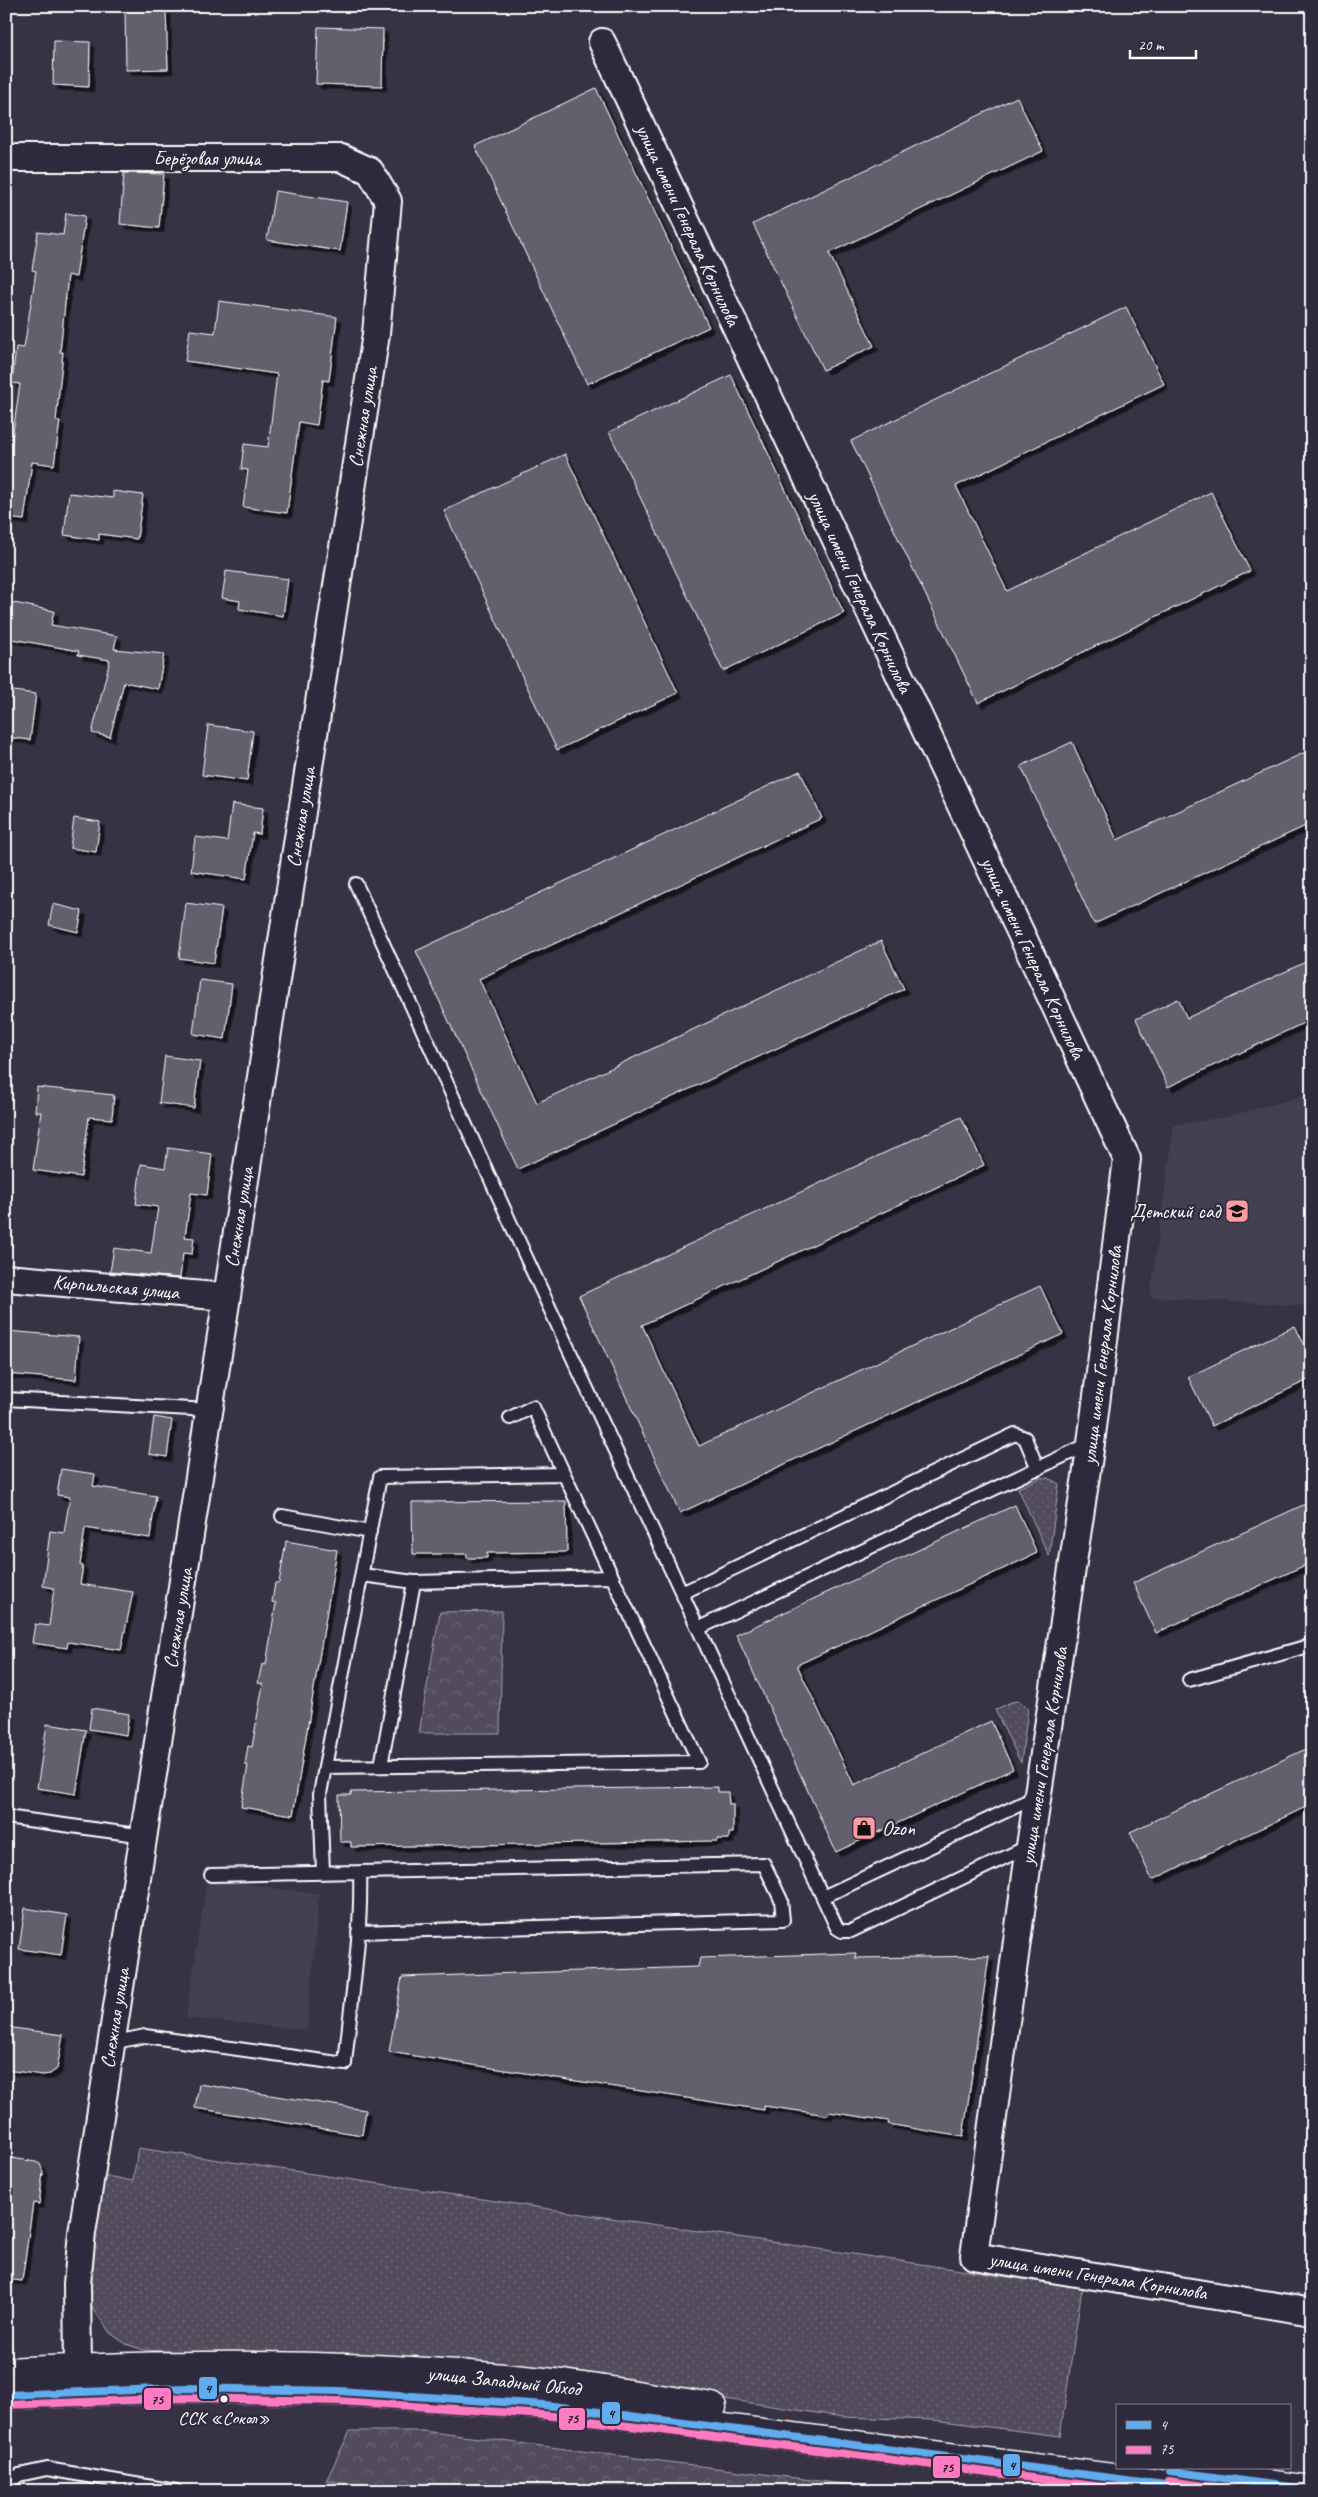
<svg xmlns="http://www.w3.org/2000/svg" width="1318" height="2497" viewBox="0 0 1318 2497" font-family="Caveat,sans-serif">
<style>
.built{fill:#444051}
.grass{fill:url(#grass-dots);stroke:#a8a6ae}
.forest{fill:url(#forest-crowns);stroke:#a8a6ae}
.building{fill:#635f6d;stroke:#fff;filter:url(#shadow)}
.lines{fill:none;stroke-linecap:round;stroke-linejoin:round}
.service-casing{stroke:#fff;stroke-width:16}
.minor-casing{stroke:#fff;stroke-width:30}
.trunk-casing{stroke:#fff;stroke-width:31}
.service{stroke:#2f2a3d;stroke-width:12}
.minor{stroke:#2f2a3d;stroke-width:26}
.trunk{stroke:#2f2a3d;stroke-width:28}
.bus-1-casing{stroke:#2f2a3d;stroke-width:11}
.bus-2-casing{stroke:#2f2a3d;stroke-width:11}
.bus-1{stroke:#60acee;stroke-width:8}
.bus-2{stroke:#fe7ac1;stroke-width:8}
.bus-dot{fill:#fff;stroke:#2f2a3d;stroke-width:2}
.labels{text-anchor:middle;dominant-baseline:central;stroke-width:4.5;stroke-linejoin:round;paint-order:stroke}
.bus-label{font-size:19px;fill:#fff;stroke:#2f2a3d}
.street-label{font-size:20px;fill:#fff;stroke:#2f2a3d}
.poi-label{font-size:20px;fill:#fff;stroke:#2f2a3d;text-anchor:end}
.line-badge{stroke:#2f2a3d;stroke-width:2}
.pale-badge-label{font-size:14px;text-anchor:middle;font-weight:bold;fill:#111}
</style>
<defs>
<pattern id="grass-dots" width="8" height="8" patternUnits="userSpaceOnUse" patternTransform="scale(1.25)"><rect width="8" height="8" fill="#514c5c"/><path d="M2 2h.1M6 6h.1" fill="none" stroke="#6b6774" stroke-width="1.8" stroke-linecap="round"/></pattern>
<pattern id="forest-crowns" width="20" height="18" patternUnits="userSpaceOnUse" patternTransform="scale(1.25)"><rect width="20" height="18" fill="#514c5c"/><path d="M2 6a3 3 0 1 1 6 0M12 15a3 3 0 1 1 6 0" fill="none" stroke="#6b6774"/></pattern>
<filter id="shadow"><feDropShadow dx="4.5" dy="4.5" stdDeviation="0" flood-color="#0009"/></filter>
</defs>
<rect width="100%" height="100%" fill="#373345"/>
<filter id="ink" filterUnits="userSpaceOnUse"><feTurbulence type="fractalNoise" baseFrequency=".02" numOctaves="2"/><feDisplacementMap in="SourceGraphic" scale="10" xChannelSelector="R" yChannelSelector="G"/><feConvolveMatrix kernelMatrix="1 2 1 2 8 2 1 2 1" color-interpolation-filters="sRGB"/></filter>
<g filter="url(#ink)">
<path class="built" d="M 1312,1094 L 1312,1306 L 1150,1297 L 1174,1125 L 1226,1117 Z
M 207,1879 L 319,1894 L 307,2030 L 186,2018 Z"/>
<path class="grass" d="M 1040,1478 L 1048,1478 L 1059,1484 L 1049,1556 L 1018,1488 Z
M 1018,1701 L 1028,1708 L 1021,1763 L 995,1710 L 1011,1702 Z
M 138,2148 L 1082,2288 L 1060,2436 L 933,2420 L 843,2417 L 673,2391 L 232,2354 L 144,2350 L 126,2344 L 110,2333 L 92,2307 L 88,2293 L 101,2175 L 133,2181 Z"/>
<path class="forest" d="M 502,1611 L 500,1733 L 419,1733 L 440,1612 Z
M 350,2431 L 423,2431 L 898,2491 L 431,2491 L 326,2481 Z"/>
<path class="building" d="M 166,10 L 168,69 L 126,70 L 125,11 Z
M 318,27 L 383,29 L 382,86 L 316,84 Z
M 54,41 L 90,42 L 89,87 L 53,85 Z
M 596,88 L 709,327 L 587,384 L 475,146 Z
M 1017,97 L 1043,151 L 829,253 L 874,346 L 823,370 L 753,224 Z
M 124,173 L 164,174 L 159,228 L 120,224 Z
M 275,191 L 347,202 L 340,251 L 267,240 Z
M 66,213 L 85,216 L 76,277 L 68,275 L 60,352 L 63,352 L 56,421 L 60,421 L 54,465 L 32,462 L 24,520 L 6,518 L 6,480 L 20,384 L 12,383 L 16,347 L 24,348 L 36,271 L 32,270 L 38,232 L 63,235 Z
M 219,301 L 337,317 L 329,381 L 323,380 L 317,425 L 299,422 L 287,513 L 243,507 L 248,470 L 241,469 L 244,444 L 268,447 L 277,374 L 185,361 L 190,330 L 215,333 Z
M 1126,307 L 1164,384 L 956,486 L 1007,591 L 1211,492 L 1250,571 L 978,703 L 851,441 Z
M 731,375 L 844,613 L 723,671 L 609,432 Z
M 565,454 L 678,693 L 557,750 L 444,511 Z
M 113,491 L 143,495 L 137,539 L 99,534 L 99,540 L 64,535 L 69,493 L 113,498 Z
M 226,571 L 288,579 L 283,616 L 239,609 L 240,601 L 222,598 Z
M 9,602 L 54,611 L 51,625 L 117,636 L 114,649 L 164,654 L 158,689 L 124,682 L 110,737 L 92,733 L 110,660 L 78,655 L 79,651 L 6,638 Z
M 6,690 L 36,694 L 30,740 L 6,737 Z
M 208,725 L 253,731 L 247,781 L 202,775 Z
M 1072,742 L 1117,840 L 1312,749 L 1312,823 L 1094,924 L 1021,766 Z
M 800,771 L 822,818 L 479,979 L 537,1103 L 881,941 L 904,989 L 518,1169 L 416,951 Z
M 232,804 L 263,808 L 260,834 L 253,833 L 246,879 L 191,871 L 195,837 L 227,841 Z
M 74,818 L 100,822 L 96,852 L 70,848 Z
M 186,903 L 222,908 L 214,963 L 179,958 Z
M 53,904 L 82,911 L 78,932 L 49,925 Z
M 1312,959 L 1312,1019 L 1168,1087 L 1136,1019 L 1178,999 L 1187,1018 Z
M 200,980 L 232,984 L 225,1039 L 193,1034 Z
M 165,1056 L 200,1061 L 194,1108 L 159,1103 Z
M 37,1087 L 114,1095 L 112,1119 L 89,1117 L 81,1177 L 33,1170 L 41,1112 L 35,1112 Z
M 961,1117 L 984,1165 L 642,1325 L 699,1446 L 1040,1286 L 1063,1334 L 680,1513 L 579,1296 Z
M 168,1148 L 212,1154 L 207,1195 L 191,1193 L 185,1237 L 194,1238 L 192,1254 L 183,1253 L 180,1278 L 110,1272 L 114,1248 L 151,1253 L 158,1207 L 136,1204 L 141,1164 L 165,1168 Z
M 1295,1326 L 1312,1360 L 1312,1378 L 1212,1426 L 1188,1377 Z
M 6,1331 L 79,1337 L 76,1380 L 6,1374 Z
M 154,1417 L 172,1420 L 167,1457 L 149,1454 Z
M 61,1469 L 95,1474 L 93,1486 L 156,1496 L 150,1538 L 85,1528 L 80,1565 L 83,1566 L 80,1584 L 133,1592 L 121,1650 L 68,1642 L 67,1648 L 32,1643 L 35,1624 L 49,1626 L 54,1588 L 43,1586 L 50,1531 L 64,1533 L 70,1497 L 57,1495 Z
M 566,1501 L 567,1552 L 487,1553 L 487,1558 L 467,1558 L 467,1554 L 413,1554 L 412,1502 Z
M 1312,1501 L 1312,1562 L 1156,1633 L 1133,1583 Z
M 1015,1505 L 1037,1553 L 797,1665 L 854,1785 L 991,1721 L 1013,1769 L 836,1852 L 736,1635 Z
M 286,1541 L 337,1550 L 293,1815 L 241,1807 L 248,1765 L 245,1765 L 248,1746 L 252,1747 L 263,1684 L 258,1683 L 262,1664 L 266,1665 L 276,1603 L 272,1602 L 275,1583 L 279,1583 Z
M 92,1708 L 129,1714 L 126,1735 L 89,1729 Z
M 47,1724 L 86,1730 L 76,1794 L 37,1788 Z
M 1312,1746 L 1312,1804 L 1152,1880 L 1130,1832 Z
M 718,1787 L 718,1792 L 728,1792 L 729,1804 L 733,1804 L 733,1833 L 729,1833 L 729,1839 L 717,1839 L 717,1841 L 351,1847 L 351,1842 L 340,1842 L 339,1795 L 351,1795 L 351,1792 Z
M 25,1908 L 67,1915 L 61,1955 L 19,1949 Z
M 856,1953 L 855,1958 L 989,1956 L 963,2137 L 888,2124 L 889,2121 L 829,2112 L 828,2115 L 764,2106 L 764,2110 L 389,2052 L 402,1977 L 698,1967 L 700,1958 Z
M 6,2027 L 63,2035 L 57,2069 L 50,2074 L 43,2075 L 6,2070 Z
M 199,2084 L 366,2110 L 362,2135 L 195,2108 Z
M 6,2157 L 36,2162 L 40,2164 L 43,2172 L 39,2204 L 33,2203 L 22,2281 L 6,2279 Z"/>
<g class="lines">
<g class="service-casing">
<path id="service" d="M 356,884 L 526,1257 L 837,1928 L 842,1931 L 851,1931 L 1029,1846
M 6,1399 L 209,1410
M 510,1418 L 533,1407 L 564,1474
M 282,1516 L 370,1532
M 362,1575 L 414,1582 L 381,1766
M 414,1582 L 612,1577
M 682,1593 L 1015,1434 L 1025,1438 L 1038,1469
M 699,1628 L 1091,1443
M 1189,1680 L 1312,1645
M 6,1817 L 144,1836
M 323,1872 L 320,1794 L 325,1767 L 380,1477 L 564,1474 L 699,1762 L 325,1767
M 211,1875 L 360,1872
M 823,1897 L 1038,1796
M 111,2043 L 145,2036 L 345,2064 C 351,2000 362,1935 360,1872 L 764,1864 L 781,1900 L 783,1920 L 358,1932
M 6,2485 L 19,2475 L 47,2469 L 176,2491"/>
</g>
<g class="minor-casing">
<path id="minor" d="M 602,42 L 1127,1159 L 1091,1443 L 1030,1846 L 974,2256 L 1312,2312
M 6,158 L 341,158 L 370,171 L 388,201 L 376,334 L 82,2233 L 77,2284 L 78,2369
M 6,1278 L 227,1297"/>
</g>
<g class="trunk-casing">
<path id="trunk" d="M 6,2372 C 185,2363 365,2362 544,2382 C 600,2388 656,2399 712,2407
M 6,2395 L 185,2388 L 339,2391 L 545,2405 L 1214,2491
M 1192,2474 L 1312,2490"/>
</g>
<use href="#service" class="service"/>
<use href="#minor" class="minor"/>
<use href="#trunk" class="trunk"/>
<g class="bus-1-casing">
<path id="bus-1" d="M 6,2395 L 185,2388 L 339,2391 L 545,2405 L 1212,2491
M 1170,2471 L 1312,2490"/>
</g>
<g class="bus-2-casing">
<path id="bus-2" d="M 6,2405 L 185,2398 L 339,2401 L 544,2415 L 1134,2491
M 1169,2481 L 1242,2491"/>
</g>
<use href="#bus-1" class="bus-1"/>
<use href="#bus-2" class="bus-2"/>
</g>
</g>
<defs>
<g id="school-square" transform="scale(1.25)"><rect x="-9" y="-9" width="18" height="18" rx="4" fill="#ff9aa2" stroke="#2f2a3d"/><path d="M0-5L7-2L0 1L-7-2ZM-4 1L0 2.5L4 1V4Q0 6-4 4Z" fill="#111"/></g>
<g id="shop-square" transform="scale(1.25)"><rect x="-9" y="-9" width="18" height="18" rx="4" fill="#ff9aa2" stroke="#2f2a3d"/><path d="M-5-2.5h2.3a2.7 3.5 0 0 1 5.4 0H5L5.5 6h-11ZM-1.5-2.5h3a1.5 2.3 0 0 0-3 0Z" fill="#111"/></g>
</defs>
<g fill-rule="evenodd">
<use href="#school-square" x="1237" y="1211"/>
<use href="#shop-square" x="864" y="1828"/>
</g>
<circle class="bus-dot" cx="224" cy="2399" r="4.5"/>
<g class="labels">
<g class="bus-label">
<text x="224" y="2418">ССК «Сокол»</text>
</g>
<g class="street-label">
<text x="207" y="158">Берёзовая улица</text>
<text transform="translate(688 225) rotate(65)">улица имени Генерала Корнилова</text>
<text transform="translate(363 417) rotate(-81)">Снежная улица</text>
<text transform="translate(860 592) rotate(65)">улица имени Генерала Корнилова</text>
<text transform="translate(301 817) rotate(-81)">Снежная улица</text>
<text transform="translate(1033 958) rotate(65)">улица имени Генерала Корнилова</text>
<text transform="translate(239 1217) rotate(-81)">Снежная улица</text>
<text transform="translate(116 1287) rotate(5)">Кирпильская улица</text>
<text transform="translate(1102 1355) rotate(-83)">улица имени Генерала Корнилова</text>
<text transform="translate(178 1618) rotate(-81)">Снежная улица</text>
<text transform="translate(1044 1756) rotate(-81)">улица имени Генерала Корнилова</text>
<text transform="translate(115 2018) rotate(-81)">Снежная улица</text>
<text transform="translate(1098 2276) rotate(9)">улица имени Генерала Корнилова</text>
<text transform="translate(504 2381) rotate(6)">улица Западный Обход</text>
</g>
<g class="poi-label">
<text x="1220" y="1211">Детский сад</text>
<text x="882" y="1828" text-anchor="start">Ozon</text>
</g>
</g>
<g class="line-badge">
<rect x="198" y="2376" width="20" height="24" rx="5" fill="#60acee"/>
<rect x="143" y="2387" width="29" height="24" rx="5" fill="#fe7ac1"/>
<rect x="601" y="2401" width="20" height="24" rx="5" fill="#60acee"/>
<rect x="558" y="2407" width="28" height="24" rx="5" fill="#fe7ac1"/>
<rect x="1002" y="2453" width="19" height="24" rx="5" fill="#60acee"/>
<rect x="932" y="2455" width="29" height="24" rx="5" fill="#fe7ac1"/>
</g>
<g class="pale-badge-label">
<text x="208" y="2393">4</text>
<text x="157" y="2404">75</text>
<text x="611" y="2418">4</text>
<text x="572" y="2423">75</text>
<text x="1012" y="2470">4</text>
<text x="947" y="2472">75</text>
</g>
<rect width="1318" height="2497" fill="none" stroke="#2f2a3d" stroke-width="25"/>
<rect x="12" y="12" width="1293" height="2472" fill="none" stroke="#fff" stroke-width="2" filter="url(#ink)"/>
<rect x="1116" y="2404" width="175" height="65" fill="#2f2a3d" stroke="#827f8b"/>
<rect x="1126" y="2421" width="25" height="8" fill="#60acee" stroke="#827f8b"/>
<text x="1160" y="2430" font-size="15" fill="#ffffff">4</text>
<rect x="1126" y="2446" width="25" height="8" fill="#fe7ac1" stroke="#827f8b"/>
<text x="1160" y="2454" font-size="15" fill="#ffffff">75</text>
<path d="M1130 50v8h66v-8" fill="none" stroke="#ffffff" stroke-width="2.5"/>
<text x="1138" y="50" font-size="15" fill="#ffffff" stroke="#2f2a3d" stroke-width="4" paint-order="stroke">20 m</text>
</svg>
